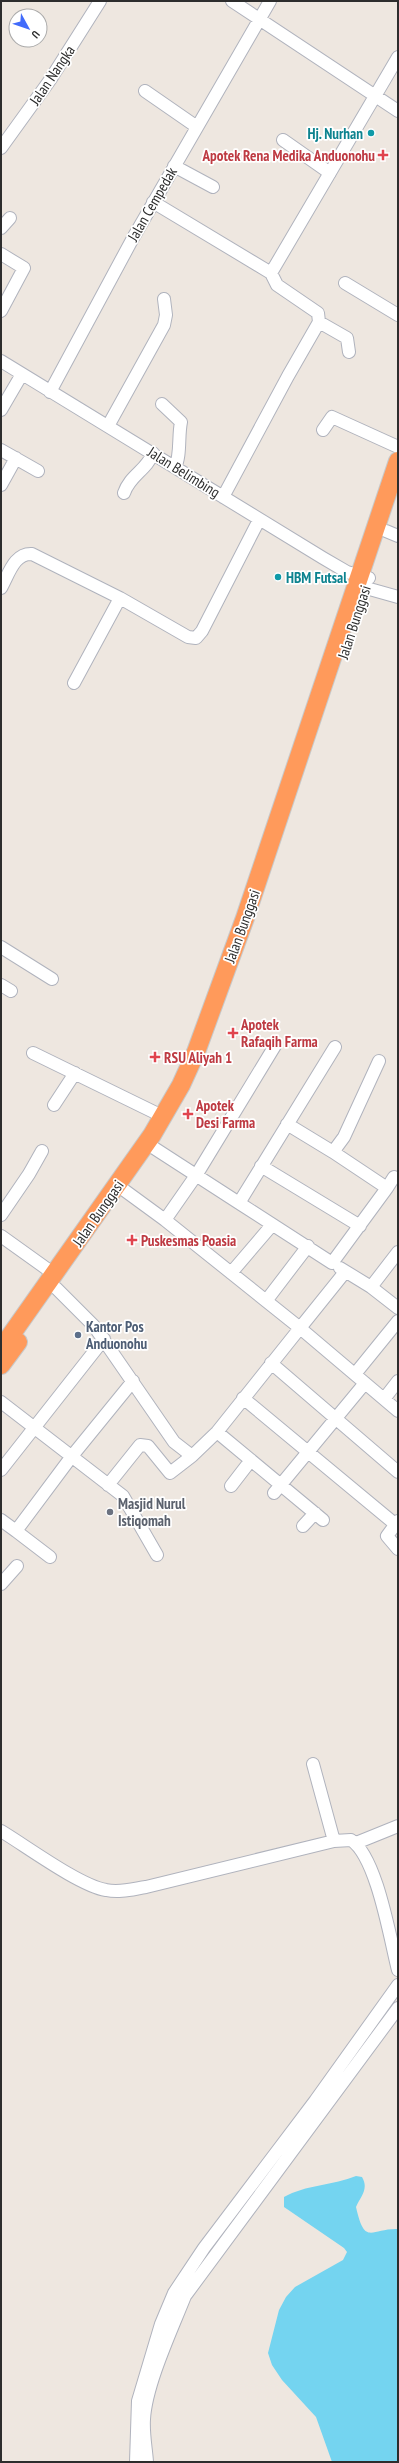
<svg xmlns="http://www.w3.org/2000/svg" width="399" height="2463" viewBox="0 0 399 2463" font-family="'PT Sans Narrow',sans-serif">
<style>
.water{fill:#74d4f0}
.lines{fill:none;stroke-linecap:round;stroke-linejoin:round}
.minor-casing{stroke:#b0b3bd;stroke-width:14}
.highway-casing{stroke:#c8c8c8;stroke-width:20}
.minor{stroke:#fff;stroke-width:12}
.highway{stroke:#ff9a5b;stroke-width:18}
.culture-dot{fill:#0f9aa8;stroke:#fff;stroke-width:1.5}
.health-dot{fill:#e0444e;stroke:#fff;stroke-width:1.5}
.service-dot{fill:#5c6f8a;stroke:#fff;stroke-width:1.5}
.worship-dot{fill:#6b7280;stroke:#fff;stroke-width:1.5}
.labels{text-anchor:middle;dominant-baseline:central;stroke-width:3.5;stroke-linejoin:round;paint-order:stroke}
.street-label{font-size:15px;fill:#2d2d2d;stroke:#fff}
.culture-label{font-size:15px;font-weight:bold;fill:#0d838f;stroke:#fff;text-anchor:end}
.health-label{font-size:15px;font-weight:bold;fill:#be3a42;stroke:#fff;text-anchor:start}
.service-label{font-size:15px;font-weight:bold;fill:#4e5e75;stroke:#fff;text-anchor:start}
.worship-label{font-size:15px;font-weight:bold;fill:#5b616d;stroke:#fff;text-anchor:start}
</style>
<rect width="100%" height="100%" fill="#eee7e0"/>
<path class="water" d="M 356,2176 L 362,2177 C 369,2189 361,2196 356,2207 C 365,2247 371,2228 398,2229 L 398,2462 L 332,2462 L 316,2417 L 282,2380 L 272,2365 L 268,2353 L 279,2310 L 286,2297 L 295,2287 L 343,2260 L 347,2252 L 344,2248 L 284,2207 L 284,2197 C 305,2185 334,2185 356,2176 Z"/>
<g class="lines">
<g class="minor-casing">
<path id="minor" d="M 232,1 L 398,111
M 145,91 L 197,127
M 283,140 L 330,173
M 1,148 L 50,80 L 100,1
M 174,166 L 213,187
M 153,202 L 271,273
M 1,228 L 10,218
M 1,254 L 24,268 L 1,311
M 345,283 L 398,315
M 319,322 L 347,338 L 349,352
M 1,361 L 323,558 L 347,572 L 369,578
M 50,392 L 133,238 L 270,1
M 162,404 L 181,422 C 178,436 181,456 175,467
M 1,410 L 22,374
M 108,426 L 164,325 L 166,315 L 164,299
M 323,430 L 332,417 L 398,447
M 1,450 L 38,471
M 1,485 L 16,458
M 124,493 C 130,475 147,470 153,453
M 223,497 L 288,376 L 319,322 L 318,313 L 277,285 L 271,273 L 398,57
M 386,531 L 398,536
M 1,588 C 9,574 14,553 32,554 L 120,598 L 188,637 L 196,638 L 202,631 L 259,520
M 366,588 L 398,597
M 74,683 L 120,598
M 1,947 L 52,979
M 1,985 L 11,991
M 33,1053 L 164,1117
M 54,1105 L 75,1073
M 287,1124 L 333,1152 L 344,1137 L 379,1061
M 154,1148 L 239,1203 L 335,1047
M 261,1166 L 360,1226
M 387,1188 L 394,1177
M 239,1203 L 332,1263 L 387,1188 L 333,1152
M 1,1215 L 29,1174 L 42,1151
M 165,1220 L 197,1174 L 276,1044
M 1,1236 L 54,1274
M 340,1268 L 371,1287 L 398,1308
M 345,1272 L 300,1328 L 398,1411
M 231,1273 L 272,1225
M 371,1287 L 398,1252
M 56,1288 L 94,1326 L 174,1442 L 192,1456 L 217,1432 L 300,1328 L 165,1220 L 124,1190
M 266,1301 L 308,1246
M 271,1363 L 398,1472
M 355,1374 L 398,1321
M 243,1398 L 395,1524
M 384,1399 L 398,1381
M 1,1402 L 123,1496 L 157,1555
M 217,1432 L 323,1520
M 1,1470 L 104,1339
M 108,1485 L 140,1445 L 148,1446 L 170,1473 L 192,1456
M 231,1486 L 251,1460
M 274,1493 L 365,1383
M 1,1520 L 16,1531 L 72,1456 L 133,1381
M 398,1521 L 387,1536 L 398,1549
M 303,1526 L 315,1513
M 16,1531 L 50,1557
M 1,1584 L 17,1566
M 313,1764 L 334,1841
M 1,1831 C 26,1846 80,1886 106,1890 C 120,1893 133,1889 146,1887 L 334,1841 L 351,1840 C 377,1857 390,1939 398,1970
M 356,1843 L 398,1826
M 136,2462 L 138,2401 L 161,2324 L 174,2293 L 204,2248 L 315,2101 L 398,1985
M 147,2462 C 146,2448 143,2433 144,2419 C 146,2384 172,2329 185,2296 L 398,2008"/>
</g>
<g class="highway-casing">
<path id="highway" d="M 1,1349 L 152,1135 L 181,1085 L 196,1052 L 245,918 L 398,461
M 1,1365 L 18,1342"/>
</g>
<use href="#minor" class="minor"/>
<use href="#highway" class="highway"/>
</g>
<g class="culture-dot">
<circle cx="371" cy="133" r="4"/>
<circle cx="278" cy="577" r="4"/>
</g>
<g class="health-dot">
<path d="M381 149h4v4h4v4h-4v4h-4v-4h-4v-4h4z"/>
<path d="M231 1027h4v4h4v4h-4v4h-4v-4h-4v-4h4z"/>
<path d="M153 1051h4v4h4v4h-4v4h-4v-4h-4v-4h4z"/>
<path d="M186 1108h4v4h4v4h-4v4h-4v-4h-4v-4h4z"/>
<path d="M130 1234h4v4h4v4h-4v4h-4v-4h-4v-4h4z"/>
</g>
<circle class="service-dot" cx="78" cy="1335" r="4"/>
<circle class="worship-dot" cx="110" cy="1512" r="4"/>
<g class="labels">
<g class="street-label">
<text transform="translate(52 75) rotate(-56)">Jalan Nangka</text>
<text transform="translate(152 204) rotate(-60)">Jalan Cempedak</text>
<text transform="translate(184 472) rotate(32)">Jalan Belimbing</text>
<text transform="translate(354 622) rotate(-72)">Jalan Bunggasi</text>
<text transform="translate(242 926) rotate(-70)">Jalan Bunggasi</text>
<text transform="translate(98 1213) rotate(-55)">Jalan Bunggasi</text>
</g>
<g class="culture-label">
<text x="363" y="133">Hj. Nurhan</text>
<text x="286" y="577" text-anchor="start">HBM Futsal</text>
</g>
<g class="health-label">
<text x="375" y="155" text-anchor="end">Apotek Rena Medika Anduonohu</text>
<text x="241" y="1024">Apotek<tspan x="241" dy="17">Rafaqih Farma</tspan></text>
<text x="164" y="1057">RSU Aliyah 1</text>
<text x="196" y="1105">Apotek<tspan x="196" dy="17">Desi Farma</tspan></text>
<text x="141" y="1240">Puskesmas Poasia</text>
</g>
<g class="service-label">
<text x="86" y="1326">Kantor Pos<tspan x="86" dy="17">Anduonohu</tspan></text>
</g>
<g class="worship-label">
<text x="118" y="1503">Masjid Nurul<tspan x="118" dy="17">Istiqomah</tspan></text>
</g>
</g>
<rect width="399" height="2463" fill="none" stroke="#2d2d2d" stroke-width="4"/>
<g transform="translate(28 28) rotate(130)"><circle r="19" fill="#ffffff" stroke="#ababab"/>
<path d="M0-3L7 15L0 10L-7 15Z" fill="#416bfb"/>
<text y="-6" font-size="11" font-weight="bold" text-anchor="middle" fill="#2d2d2d">U</text>
</g>
</svg>
